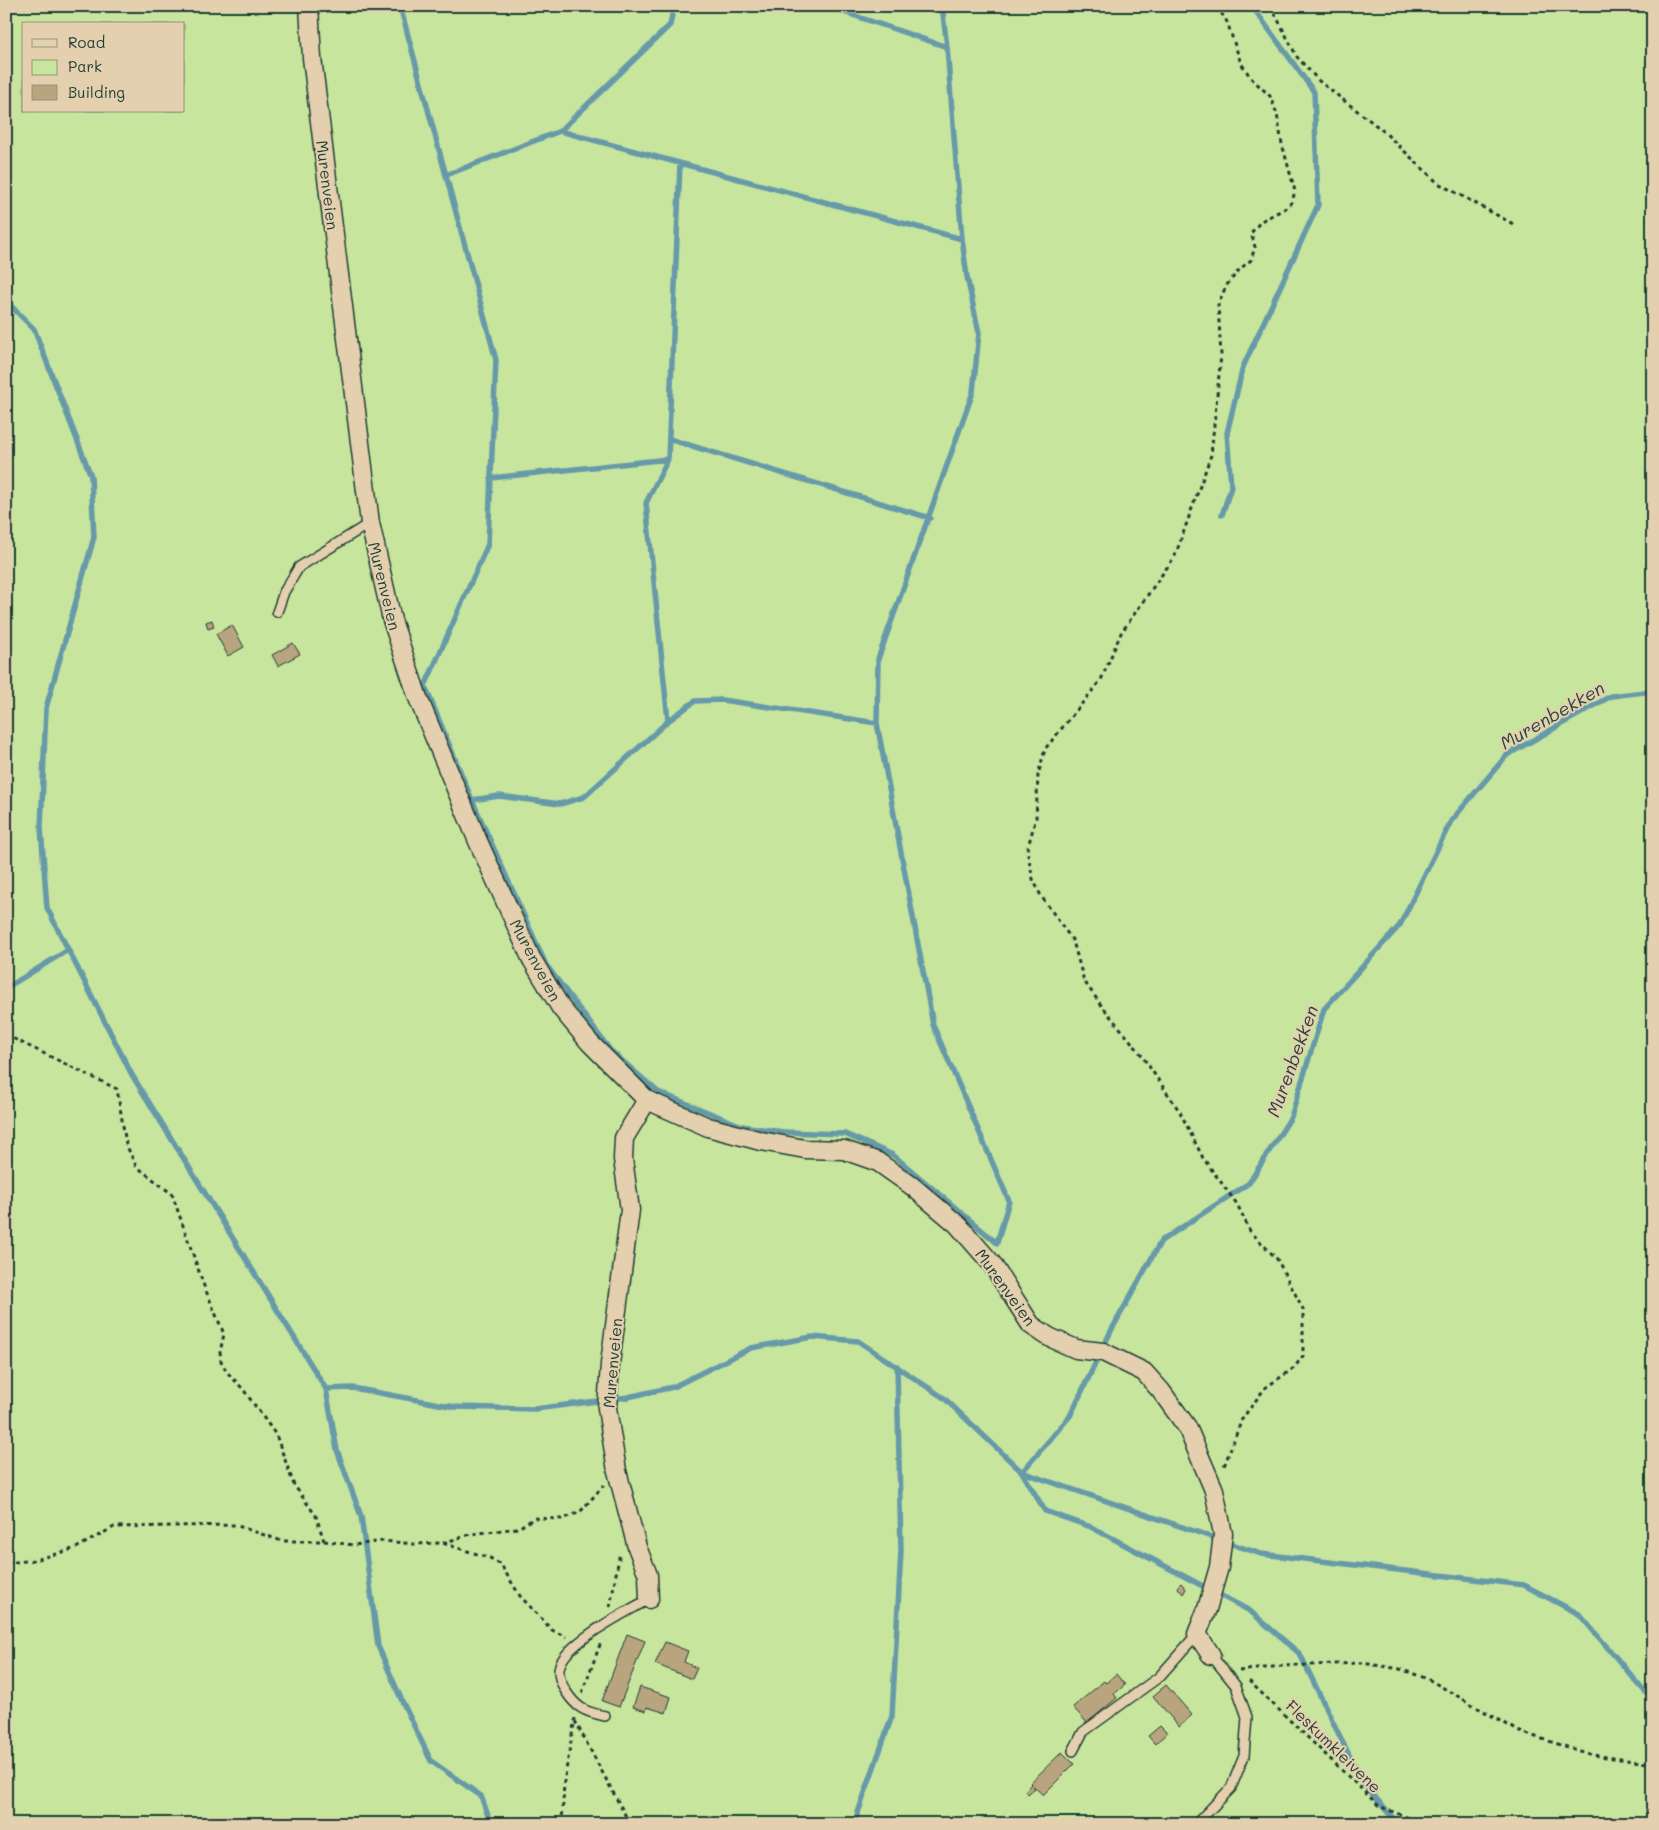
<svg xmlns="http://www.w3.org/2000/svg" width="1659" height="1830" viewBox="0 0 1659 1830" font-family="Mali,sans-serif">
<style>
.green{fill:#c8e59d;stroke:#749168;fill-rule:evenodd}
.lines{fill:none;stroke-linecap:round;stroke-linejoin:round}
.stream{stroke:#669aa9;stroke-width:5.5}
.building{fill:#b8a47e;stroke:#1f3d34}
.lane-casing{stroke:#1f3d34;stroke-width:12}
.street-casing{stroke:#1f3d34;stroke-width:21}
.path{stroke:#1f3d34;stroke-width:3;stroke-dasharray:4 4;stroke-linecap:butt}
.lane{stroke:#e4d0ae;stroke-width:9}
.street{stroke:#e4d0ae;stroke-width:18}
.labels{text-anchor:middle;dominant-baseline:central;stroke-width:4;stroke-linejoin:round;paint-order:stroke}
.street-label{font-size:16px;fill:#1f3d34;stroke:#e4d0ae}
.water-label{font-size:18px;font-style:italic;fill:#25453e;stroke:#e4d0ae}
</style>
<rect width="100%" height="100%" fill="#e3cca8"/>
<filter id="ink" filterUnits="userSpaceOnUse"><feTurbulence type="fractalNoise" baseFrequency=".02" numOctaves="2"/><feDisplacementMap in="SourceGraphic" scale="10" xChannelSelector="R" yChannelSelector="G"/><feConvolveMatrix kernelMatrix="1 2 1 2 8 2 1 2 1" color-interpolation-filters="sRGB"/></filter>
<g filter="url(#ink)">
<path class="green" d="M 6,6 L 1653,6 L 1653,1824 L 6,1824 ZM 24,24 L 184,24 L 184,111 L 24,111 Z"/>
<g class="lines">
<path class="stream" d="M 400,6 L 496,360 L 488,544 L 425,686 L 472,800 L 546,965 L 610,1050 L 658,1092 L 742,1126 L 783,1132 L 845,1134 L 893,1155 L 997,1243 L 1009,1201 L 933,1025 L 877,723 L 878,659 L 973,392 L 979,333 L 967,277 L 962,239 L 947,47 L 942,6
M 826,6 L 947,47
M 560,131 L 962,239
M 446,175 L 560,131 L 670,25 L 674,6
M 6,301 L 34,329 L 91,476 L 94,537 L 46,708 L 41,828 L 47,908 L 132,1075 L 326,1389 L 337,1450 L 361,1516 L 378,1646 L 402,1701 L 431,1761 L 481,1796 L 491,1824
M 669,439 L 930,518
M 491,478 L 668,459
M 1222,515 L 1231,487 L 1227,433 L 1243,367 L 1318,205 L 1314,92 L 1252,6
M 668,721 L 646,503 L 668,459 L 680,163
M 472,800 L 499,796 L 560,804 L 584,797 L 668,721 L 695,701 L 722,700 L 877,723
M 6,988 L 68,950
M 326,1389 L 353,1388 L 455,1407 L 535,1409 L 628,1397 L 673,1387 L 751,1348 L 812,1337 L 858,1341 L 944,1398 L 1022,1472 L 1045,1511 L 1091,1527 L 1250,1611 L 1300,1654 L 1362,1782 L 1398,1824
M 1022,1472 L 1070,1416 L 1111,1331 L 1161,1241 L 1249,1183 L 1291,1117 L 1324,1009 L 1400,925 L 1451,821 L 1507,755 L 1611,696 L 1653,691
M 1022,1472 L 1261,1554 L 1524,1585 L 1579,1614 L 1653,1701
M 854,1824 L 892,1716 L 901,1551 L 897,1366"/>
</g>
<path class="building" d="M 212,620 L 214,627 L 208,629 L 206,622 Z
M 232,625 L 244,647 L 228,656 L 216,634 Z
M 293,643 L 300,654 L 278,666 L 272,655 Z
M 1181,1583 L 1186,1589 L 1183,1594 L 1177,1587 Z
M 627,1634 L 645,1641 L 619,1707 L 602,1701 Z
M 665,1642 L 688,1651 L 684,1662 L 697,1668 L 692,1679 L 655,1664 Z
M 1116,1674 L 1125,1685 L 1114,1694 L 1117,1698 L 1087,1723 L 1073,1707 L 1104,1681 L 1106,1683 Z
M 1166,1685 L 1192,1715 L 1179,1727 L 1153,1696 Z
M 640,1687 L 671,1697 L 666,1713 L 647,1707 L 646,1711 L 633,1707 Z
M 1160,1726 L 1167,1733 L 1155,1744 L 1148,1736 Z
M 1062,1752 L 1074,1764 L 1043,1795 L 1030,1783 Z
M 1031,1784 L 1035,1788 L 1028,1794 L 1025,1791 Z"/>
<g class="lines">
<g class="lane-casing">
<path id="lane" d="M 277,612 L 284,592 L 299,567 L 370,523
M 605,1716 C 585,1712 576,1708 565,1690 C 561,1683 557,1673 560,1665 C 568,1641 627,1612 649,1599
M 1073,1751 L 1083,1732 L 1159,1677 L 1197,1634
M 1196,1824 L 1231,1788 L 1244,1756 L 1247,1717 L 1236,1686 L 1211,1655"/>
</g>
<g class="street-casing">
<path id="street" d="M 309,6 L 312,58 L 370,523 L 392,620 L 418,698 L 477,839 L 531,958 L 561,1008 L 590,1043 L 647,1100 L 708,1127 L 761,1141 L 805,1149 L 844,1150 L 878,1162 L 912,1186 L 958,1225 L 992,1264 L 1031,1325 L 1049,1337 L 1076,1349 L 1103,1352 L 1144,1372 L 1161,1391 L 1187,1427 L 1214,1490 L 1223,1534 L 1219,1567 L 1207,1609 L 1197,1634 L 1211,1655
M 647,1100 L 624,1138 L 623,1159 L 630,1210 L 610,1364 L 607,1408 L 617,1471 L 637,1547 L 648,1575 L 649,1599"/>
</g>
<path class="path" d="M 1217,6 L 1227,22 L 1241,63 L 1251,78 L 1270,96 L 1277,114 L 1282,144 L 1295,191 L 1292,202 L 1286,208 L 1261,221 L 1251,233 L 1255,247 L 1251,260 L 1240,269 L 1226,286 L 1218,305 L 1221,355 L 1211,455 L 1175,556 L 1121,633 L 1101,680 L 1045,749 L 1038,775 L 1036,818 L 1027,850 L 1033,879 L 1041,896 L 1073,941 L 1084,981 L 1101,1005 L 1138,1050 L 1180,1112 L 1203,1158 L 1237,1204 L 1250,1231 L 1277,1259 L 1303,1309 L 1303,1356 L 1294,1368 L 1265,1388 L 1242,1419 L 1223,1469
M 1271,6 L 1297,57 L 1319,81 L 1382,130 L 1438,183 L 1515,225
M 6,1035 L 117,1089 L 126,1144 L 136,1166 L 172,1194 L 204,1286 L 224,1334 L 220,1352 L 221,1361 L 226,1371 L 243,1389 L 276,1435 L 294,1485 L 316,1516 L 324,1541
M 443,1543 L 471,1534 L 518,1528 L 535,1518 L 563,1519 L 580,1512 L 604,1485
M 6,1563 L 35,1560 L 76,1548 L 114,1527 L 235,1525 L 282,1541 L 324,1541 L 354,1545 L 383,1541 L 414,1544 L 442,1543 L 490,1558 L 501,1565 L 520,1596 L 552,1630 L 566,1637
M 610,1607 L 620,1552
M 1239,1671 L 1282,1666 L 1362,1663 L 1400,1669 L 1428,1679 L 1520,1732 L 1593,1755 L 1647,1763 L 1653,1767
M 1249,1681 L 1379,1806 L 1423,1824
M 582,1693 L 601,1642
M 575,1721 L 630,1824
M 562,1824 L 564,1782 L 575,1718"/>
<use href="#lane" class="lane"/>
<use href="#street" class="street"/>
</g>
</g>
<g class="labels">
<g class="street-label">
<text transform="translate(328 185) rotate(83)">Murenveien</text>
<text transform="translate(385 586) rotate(76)">Murenveien</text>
<text transform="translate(536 960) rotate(62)">Murenveien</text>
<text transform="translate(1006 1287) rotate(54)">Murenveien</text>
<text transform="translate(612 1363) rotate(-85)">Murenveien</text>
<text transform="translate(1334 1746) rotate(44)">Fleskumkleivene</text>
</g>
<g class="water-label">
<text transform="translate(1552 715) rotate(-30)">Murenbekken</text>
<text transform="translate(1292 1061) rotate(-70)">Murenbekken</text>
</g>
</g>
<rect width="1659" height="1830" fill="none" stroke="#e4d0ae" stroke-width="25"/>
<rect x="12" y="12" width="1634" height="1805" fill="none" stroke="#1f3d34" stroke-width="2" filter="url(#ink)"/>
<rect x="22" y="22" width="162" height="90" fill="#e4d0ae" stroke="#95957d"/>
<rect x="32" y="39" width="25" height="8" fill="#e4d0ae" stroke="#95957d"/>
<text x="68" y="48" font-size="15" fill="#1f3d34">Road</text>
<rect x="32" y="60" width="25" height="15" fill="#c8e59d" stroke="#95957d"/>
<text x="68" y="72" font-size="15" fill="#1f3d34">Park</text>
<rect x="32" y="85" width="25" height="15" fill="#b8a47e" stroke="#95957d"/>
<text x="68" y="98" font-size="15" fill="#1f3d34">Building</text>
</svg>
